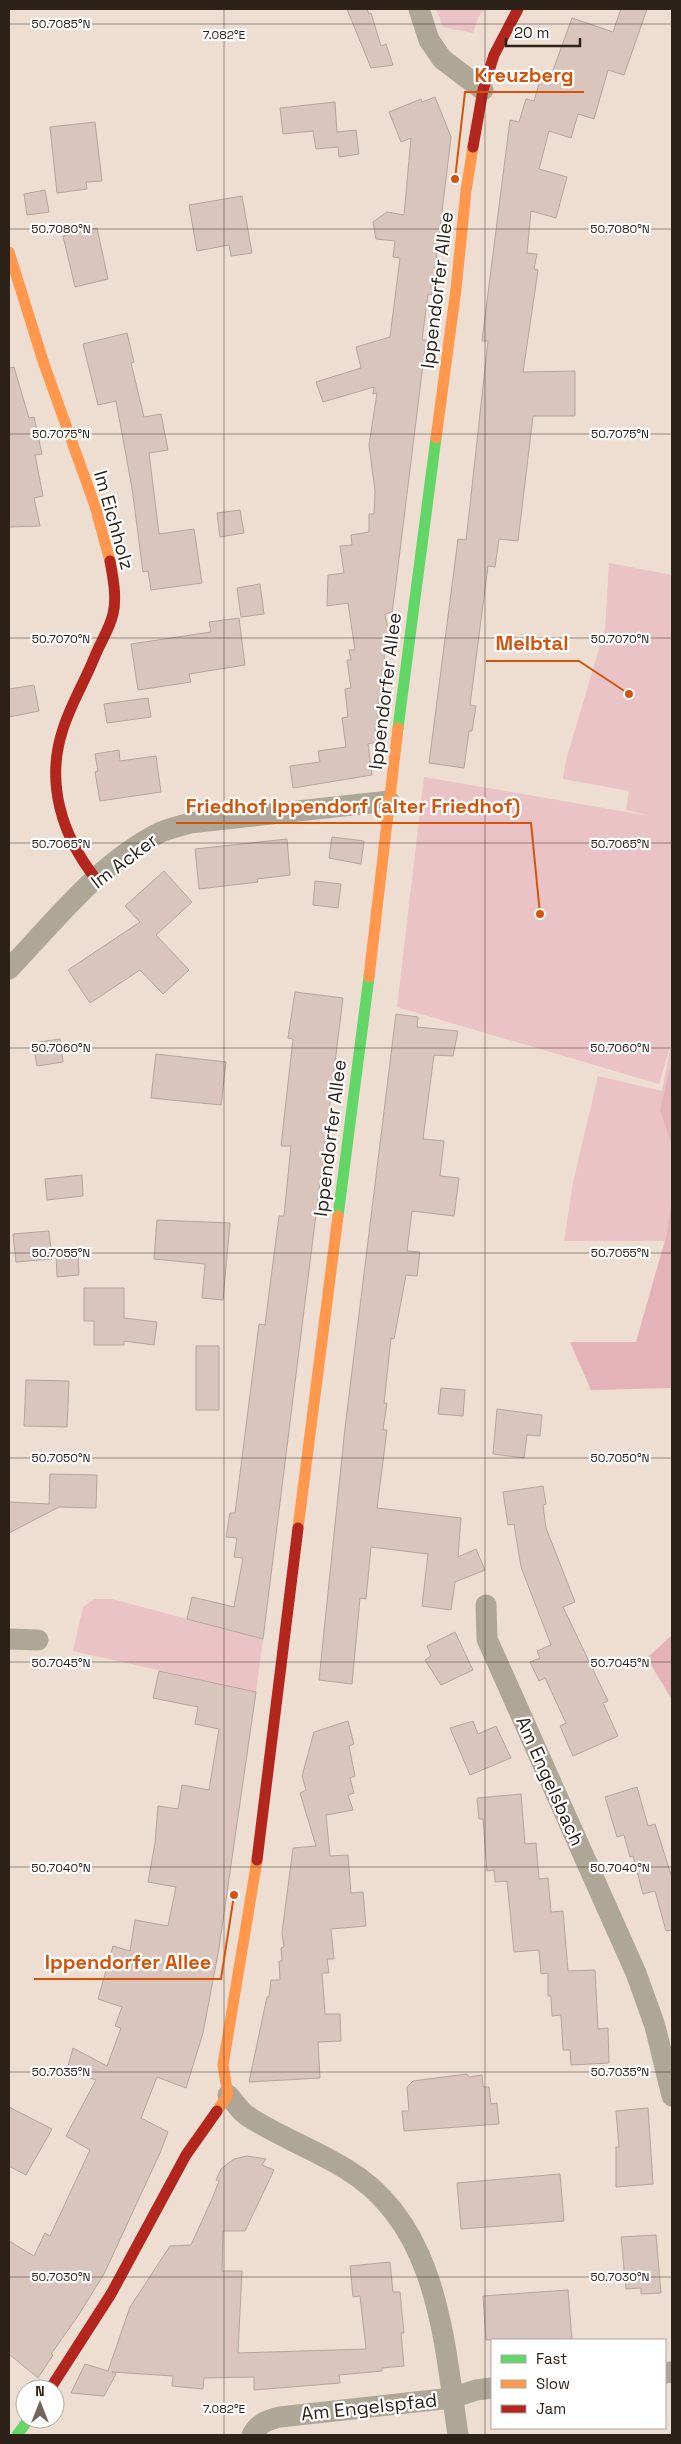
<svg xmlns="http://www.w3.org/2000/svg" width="681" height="2444" viewBox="0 0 681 2444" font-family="'Space Grotesk',sans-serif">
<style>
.green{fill:#e9c3c5}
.forest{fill:#e3b3b9}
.building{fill:#dac5bc;stroke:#b2a59e}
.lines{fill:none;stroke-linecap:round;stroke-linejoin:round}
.street{stroke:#aea696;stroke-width:21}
.fast{stroke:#63d668;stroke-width:11}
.slow{stroke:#ff974d;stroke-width:11}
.jam{stroke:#b3261e;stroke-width:11}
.ticks{fill:none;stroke:#2c221a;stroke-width:1;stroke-opacity:0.45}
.labels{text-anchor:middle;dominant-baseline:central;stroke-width:4.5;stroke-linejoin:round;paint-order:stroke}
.street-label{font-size:19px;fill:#2c221a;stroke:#fff}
.ticks-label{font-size:12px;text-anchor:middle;fill:#2c221a;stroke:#fff;stroke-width:4.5;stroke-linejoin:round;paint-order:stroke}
.leader{fill:none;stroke:#d5540d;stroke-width:2}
.callout-dot{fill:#d5540d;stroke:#fff;stroke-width:2}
.callout-label{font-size:20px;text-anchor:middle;font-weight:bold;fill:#d5540d;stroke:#fff;stroke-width:4.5;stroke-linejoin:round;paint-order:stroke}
</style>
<rect width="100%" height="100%" fill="#edded1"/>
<path class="green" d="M 436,9 L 485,9 L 478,18 L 473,33 L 443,27 Z
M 609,563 L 672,575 L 672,1241 L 564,1241 L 573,1183 L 598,1076 L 662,1091 L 672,1040 L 659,1084 L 397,1007 L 424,777 L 650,816 L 626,810 L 629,791 L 563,779 L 566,760 L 605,629 Z
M 94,1599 L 112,1599 L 263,1639 L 256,1692 L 73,1651 L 83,1607 Z"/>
<path class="forest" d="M 672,1059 L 672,1145 L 660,1110 Z
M 672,1198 L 672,1388 L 591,1390 L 570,1342 L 636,1342 L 667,1233 Z
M 672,1635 L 672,1700 L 647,1658 Z"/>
<path class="building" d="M 347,9 L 367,9 L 369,14 L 371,13 L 381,46 L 386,44 L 393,65 L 371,68 Z
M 621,9 L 647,9 L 624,75 L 608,70 L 594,119 L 578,114 L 571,138 L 549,131 L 539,169 L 567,177 L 556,218 L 531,211 L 527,253 L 537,254 L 534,269 L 538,270 L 523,372 L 575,371 L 575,416 L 533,416 L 518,541 L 499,539 L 495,567 L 488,566 L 470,705 L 476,706 L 472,731 L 469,731 L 464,768 L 429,763 L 458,539 L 466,540 L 469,514 L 488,341 L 482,341 L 510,120 L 519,122 L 526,99 L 534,101 L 542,73 L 551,76 L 572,18 L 613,32 Z
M 435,97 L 451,137 L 432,295 L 428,294 L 422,340 L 426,340 L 395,591 L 392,612 L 385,614 L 390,641 L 385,641 L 387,654 L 384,655 L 386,670 L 382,670 L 384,684 L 380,684 L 382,697 L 378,698 L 380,713 L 377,713 L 379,727 L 375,728 L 377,742 L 368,744 L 372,775 L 293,788 L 290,766 L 320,762 L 318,751 L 346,747 L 342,718 L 348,717 L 345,689 L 351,688 L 347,660 L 351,660 L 349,650 L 355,650 L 348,603 L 327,606 L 328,575 L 344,573 L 340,546 L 352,545 L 351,535 L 369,532 L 369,514 L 374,514 L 375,491 L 369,445 L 377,393 L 373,394 L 374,387 L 323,402 L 316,382 L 361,368 L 356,347 L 390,337 L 400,258 L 393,257 L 395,241 L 376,239 L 373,222 L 387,212 L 404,215 L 411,138 L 401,142 L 389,112 L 421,99 L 422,102 Z
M 335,102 L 337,132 L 356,130 L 359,154 L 339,157 L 338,147 L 316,149 L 313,131 L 283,134 L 280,108 Z
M 95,122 L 102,181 L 86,182 L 87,189 L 57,193 L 50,127 Z
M 45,190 L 49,212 L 27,215 L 24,194 Z
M 242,196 L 252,253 L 231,256 L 229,245 L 197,251 L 189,205 Z
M 97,228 L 108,279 L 75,287 L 63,236 Z
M 127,333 L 134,362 L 131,363 L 144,417 L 161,414 L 168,450 L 149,453 L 159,534 L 194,529 L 202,583 L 151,590 L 148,571 L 143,572 L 132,488 L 116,401 L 98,405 L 83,344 Z
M 14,367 L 29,418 L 34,417 L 42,454 L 35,455 L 43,496 L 34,498 L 40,526 L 9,527 L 9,368 Z
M 240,510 L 244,533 L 220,537 L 217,513 Z
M 260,584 L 264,614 L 241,617 L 237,588 Z
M 239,618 L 245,665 L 189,674 L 191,682 L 138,690 L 131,644 L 211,632 L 209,622 Z
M 34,685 L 39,711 L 9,717 L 9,689 Z
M 148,698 L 151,717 L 107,723 L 104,704 Z
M 119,750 L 120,761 L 156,756 L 161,792 L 100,801 L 95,772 L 98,771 L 95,754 Z
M 332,837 L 364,841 L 361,864 L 329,858 Z
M 287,839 L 290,875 L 257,879 L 258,882 L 199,889 L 195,849 Z
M 164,871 L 192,902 L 156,935 L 189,970 L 163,994 L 140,970 L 90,1003 L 68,970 L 140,922 L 125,906 Z
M 315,881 L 341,884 L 338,908 L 313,905 Z
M 295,992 L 343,998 L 263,1639 L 187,1619 L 192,1597 L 234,1607 L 243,1558 L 234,1557 L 237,1538 L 226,1537 L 230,1513 L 235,1513 L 259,1324 L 265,1325 L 279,1216 L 284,1216 L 291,1146 L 281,1146 L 293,1039 L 288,1038 Z
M 396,1014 L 418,1017 L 417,1027 L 458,1031 L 453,1056 L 434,1055 L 423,1139 L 444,1141 L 440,1176 L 459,1178 L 454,1216 L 412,1211 L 407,1251 L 420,1252 L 417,1276 L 406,1275 L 394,1339 L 391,1338 L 384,1403 L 387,1403 L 383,1430 L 387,1430 L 377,1508 L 461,1518 L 458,1557 L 476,1549 L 485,1570 L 455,1582 L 451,1610 L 422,1606 L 428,1554 L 371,1547 L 366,1599 L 360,1598 L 352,1684 L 319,1680 L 345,1428 Z
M 60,1039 L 63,1062 L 37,1066 L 33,1043 Z
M 156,1054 L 226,1062 L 221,1105 L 151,1098 Z
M 82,1175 L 83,1196 L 47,1200 L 45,1179 Z
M 157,1220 L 230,1223 L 223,1300 L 202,1298 L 205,1264 L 154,1259 Z
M 49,1231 L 52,1259 L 16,1262 L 13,1234 Z
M 78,1252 L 79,1275 L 57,1277 L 56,1253 Z
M 84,1288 L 124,1288 L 124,1318 L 157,1322 L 154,1345 L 124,1341 L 124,1345 L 94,1345 L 94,1321 L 84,1321 Z
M 196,1346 L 219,1346 L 219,1410 L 196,1410 Z
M 26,1380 L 69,1381 L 67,1427 L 24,1426 Z
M 441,1388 L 465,1390 L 463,1416 L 438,1414 Z
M 497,1409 L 542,1415 L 540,1436 L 527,1435 L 524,1458 L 493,1454 Z
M 50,1474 L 97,1475 L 96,1508 L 59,1507 L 9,1533 L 9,1502 L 49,1504 Z
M 543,1486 L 546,1504 L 543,1505 L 546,1528 L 575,1602 L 563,1607 L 608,1701 L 603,1703 L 618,1736 L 573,1756 L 560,1726 L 566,1723 L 545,1678 L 539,1681 L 530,1662 L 540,1658 L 537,1651 L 551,1645 L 521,1567 L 514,1524 L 508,1525 L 503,1492 Z
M 455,1632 L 473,1670 L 441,1685 L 425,1660 L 431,1656 L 427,1646 Z
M 159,1671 L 256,1692 L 219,1948 L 203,2033 L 186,2088 L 157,2077 L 141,2118 L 168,2132 L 160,2153 L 104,2274 L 78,2316 L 51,2354 L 53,2355 L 38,2378 L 9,2354 L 9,2241 L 34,2256 L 45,2233 L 50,2236 L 90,2150 L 66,2136 L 96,2080 L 67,2070 L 73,2048 L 107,2066 L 121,2028 L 115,2026 L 122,2007 L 98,1999 L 113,1946 L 130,1951 L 135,1920 L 168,1926 L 176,1887 L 148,1882 L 155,1843 L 158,1806 L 178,1809 L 182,1785 L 209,1790 L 219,1729 L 195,1724 L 198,1707 L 153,1698 Z
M 348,1721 L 354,1744 L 349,1746 L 355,1776 L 350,1778 L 354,1793 L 348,1795 L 353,1810 L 326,1815 L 330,1856 L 348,1855 L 351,1893 L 363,1892 L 366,1926 L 331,1929 L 334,1959 L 327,1959 L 329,1973 L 322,1973 L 325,2014 L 340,2014 L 341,2041 L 318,2042 L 320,2078 L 249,2082 L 267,1997 L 269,1997 L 271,1980 L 280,1980 L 279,1961 L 282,1961 L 281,1948 L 284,1947 L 282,1933 L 293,1848 L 316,1846 L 300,1793 L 306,1790 L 302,1776 L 314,1732 Z
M 473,1721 L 478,1734 L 496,1726 L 511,1758 L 470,1775 L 450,1728 Z
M 637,1787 L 648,1826 L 655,1824 L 672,1878 L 672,1930 L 666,1931 L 655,1891 L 643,1894 L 633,1856 L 630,1857 L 624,1835 L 617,1837 L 605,1797 Z
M 521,1794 L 525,1844 L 536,1843 L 539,1879 L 548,1878 L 551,1912 L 563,1911 L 568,1971 L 595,1970 L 598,2029 L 608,2028 L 609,2063 L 571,2065 L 570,2050 L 563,2050 L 561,2015 L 552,2016 L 551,1996 L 548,1996 L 548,1973 L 541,1974 L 539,1950 L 514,1952 L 507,1881 L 495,1882 L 494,1870 L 487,1871 L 483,1819 L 479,1819 L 477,1798 Z
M 467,2074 L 469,2077 L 482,2075 L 483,2087 L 489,2087 L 491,2104 L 497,2103 L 499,2124 L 404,2131 L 402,2111 L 409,2111 L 407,2087 L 413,2081 Z
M 9,2107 L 52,2129 L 26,2175 L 9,2166 Z
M 648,2108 L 653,2184 L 616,2187 L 616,2147 L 619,2147 L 616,2111 Z
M 247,2156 L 266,2159 L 262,2165 L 274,2170 L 245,2231 L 223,2231 L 222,2271 L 242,2271 L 238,2353 L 366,2349 L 360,2296 L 353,2297 L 350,2266 L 390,2262 L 393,2292 L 400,2292 L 404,2333 L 401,2333 L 404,2366 L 382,2368 L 382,2371 L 339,2375 L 340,2383 L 254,2390 L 254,2377 L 204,2378 L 203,2389 L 172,2386 L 173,2376 L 112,2372 L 116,2374 L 104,2396 L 71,2393 L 85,2364 L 108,2371 L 130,2307 L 170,2246 L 191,2245 L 212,2199 L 219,2181 L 216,2180 L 221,2169 L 234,2159 Z
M 560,2174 L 564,2221 L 461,2229 L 457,2183 Z
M 656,2235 L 661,2293 L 641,2294 L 641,2288 L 626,2289 L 621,2237 Z
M 568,2290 L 572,2340 L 486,2340 L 483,2296 Z"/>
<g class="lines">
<path class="street" d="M 419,9 L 429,40 L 442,59 L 483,90
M 9,969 C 55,921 100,862 161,832 C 170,828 181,826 190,823 L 389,801
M 486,1605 L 487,1639 L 636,1973 L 655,2026 L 672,2096
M 9,1639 L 38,1640
M 228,2095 C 234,2101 239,2110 246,2115 C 277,2136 314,2149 346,2169 C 438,2224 444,2340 458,2435
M 665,2373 L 672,2372
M 252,2435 C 259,2423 267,2420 280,2417 L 452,2398 L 476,2390 L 492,2388"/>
<path class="fast" d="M 398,728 L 436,438
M 338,1216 L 369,977
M 17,2435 L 29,2419"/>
<path class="slow" d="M 9,252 L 44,364 L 95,506 L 110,561
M 436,438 L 456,289 L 466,191 L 473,147
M 369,977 L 398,728
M 298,1528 L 338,1216
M 217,2111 L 228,2095 L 223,2065 L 257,1860"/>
<path class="jam" d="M 473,147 L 483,90 L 494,55 L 518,9
M 96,879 C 62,836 45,783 63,729 C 71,704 85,681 95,656 C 100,643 110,628 113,614 C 117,598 113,577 110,561
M 257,1860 L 298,1528
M 50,2389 L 111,2294 L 186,2155 L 217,2111"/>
</g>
<path class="ticks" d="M 224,9 L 224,2435M 485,9 L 485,2435M 9,24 L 672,24M 9,229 L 672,229M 9,434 L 672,434M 9,638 L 672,638M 9,843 L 672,843M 9,1048 L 672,1048M 9,1253 L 672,1253M 9,1458 L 672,1458M 9,1662 L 672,1662M 9,1867 L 672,1867M 9,2072 L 672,2072M 9,2277 L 672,2277"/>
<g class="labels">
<g class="street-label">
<text transform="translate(437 290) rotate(-83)">Ippendorfer Allee</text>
<text transform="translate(114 520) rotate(74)">Im Eichholz</text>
<text transform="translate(385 691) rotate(-83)">Ippendorfer Allee</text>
<text transform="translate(124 861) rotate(-37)">Im Acker</text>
<text transform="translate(330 1138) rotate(-83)">Ippendorfer Allee</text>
<text transform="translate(550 1781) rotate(66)">Am Engelsbach</text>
<text transform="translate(369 2407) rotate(-6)">Am Engelspfad</text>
</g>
</g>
<g class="ticks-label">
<text x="61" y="28">50.7085°N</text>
<text x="224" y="39">7.082°E</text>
<text x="61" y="233">50.7080°N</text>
<text x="620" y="233">50.7080°N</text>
<text x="61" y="438">50.7075°N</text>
<text x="620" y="438">50.7075°N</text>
<text x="61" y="643">50.7070°N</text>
<text x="620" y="643">50.7070°N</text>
<text x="61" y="848">50.7065°N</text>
<text x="620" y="848">50.7065°N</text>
<text x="61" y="1052">50.7060°N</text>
<text x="620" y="1052">50.7060°N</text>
<text x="61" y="1257">50.7055°N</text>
<text x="620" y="1257">50.7055°N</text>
<text x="61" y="1462">50.7050°N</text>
<text x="620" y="1462">50.7050°N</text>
<text x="61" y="1667">50.7045°N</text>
<text x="620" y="1667">50.7045°N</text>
<text x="61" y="1872">50.7040°N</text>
<text x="620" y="1872">50.7040°N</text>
<text x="61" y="2076">50.7035°N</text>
<text x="620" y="2076">50.7035°N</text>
<text x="61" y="2281">50.7030°N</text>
<text x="620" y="2281">50.7030°N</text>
<text x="224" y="2413">7.082°E</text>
</g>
<path class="leader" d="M455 179L465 92H584M629 694L579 661H486M540 914L531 823H176M234 1895L221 1979H34"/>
<g class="callout-dot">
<circle cx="455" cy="179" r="5"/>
<circle cx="629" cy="694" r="5"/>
<circle cx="540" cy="914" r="5"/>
<circle cx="234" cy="1895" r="5"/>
</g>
<g class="callout-label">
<text x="524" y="82">Kreuzberg</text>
<text x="532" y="650">Melbtal</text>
<text x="353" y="813">Friedhof Ippendorf (alter Friedhof)</text>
<text x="128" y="1969">Ippendorfer Allee</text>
</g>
<rect width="681" height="2444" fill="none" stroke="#2c221a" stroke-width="20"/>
<rect x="491" y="2339" width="175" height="90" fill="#ffffff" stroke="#aba7a3"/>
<rect x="501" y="2355" width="25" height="8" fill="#63d668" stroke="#aba7a3"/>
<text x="536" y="2364" font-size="15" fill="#2c221a">Fast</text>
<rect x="501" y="2380" width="25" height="8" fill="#ff974d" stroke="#aba7a3"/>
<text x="536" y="2389" font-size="15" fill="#2c221a">Slow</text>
<rect x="501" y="2405" width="25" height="8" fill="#b3261e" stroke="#aba7a3"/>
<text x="536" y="2414" font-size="15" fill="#2c221a">Jam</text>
<g transform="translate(40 2404)"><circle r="24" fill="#ffffff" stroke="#aba7a3"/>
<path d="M0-4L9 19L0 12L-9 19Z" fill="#70645a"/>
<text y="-8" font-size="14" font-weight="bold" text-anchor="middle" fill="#2c221a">N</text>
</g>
<path d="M506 38v8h74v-8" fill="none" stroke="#2c221a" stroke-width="2.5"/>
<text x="514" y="38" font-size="15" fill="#2c221a" stroke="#ffffff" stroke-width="4" paint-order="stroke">20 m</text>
</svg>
